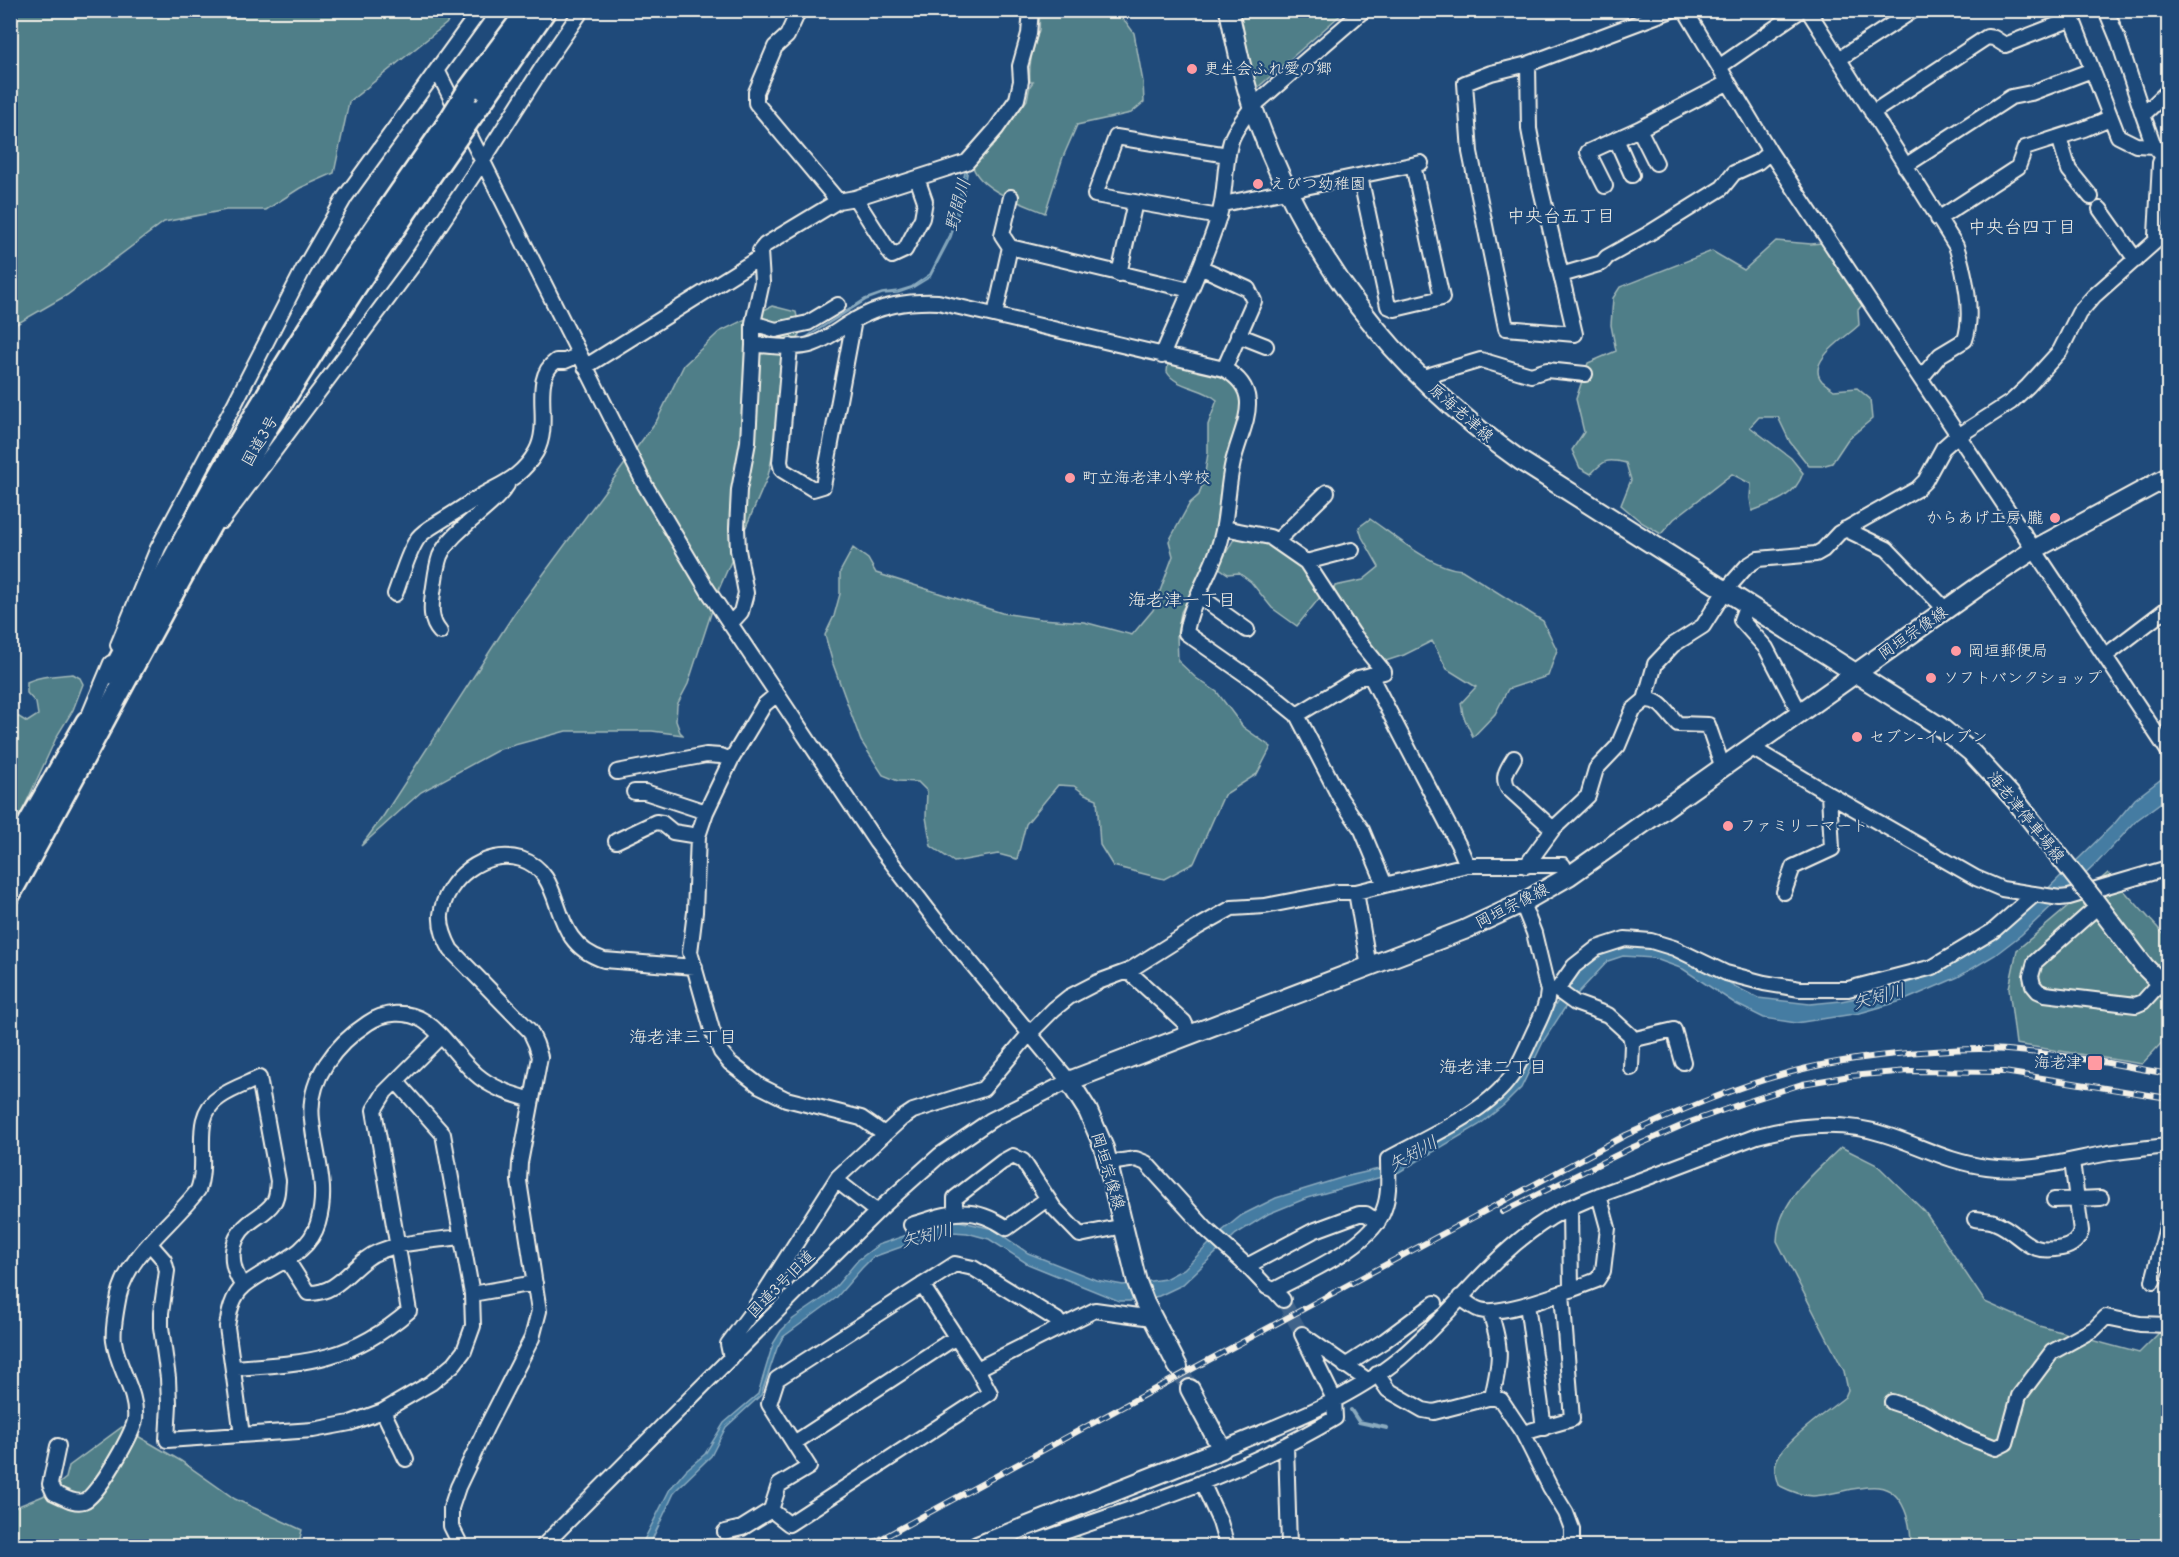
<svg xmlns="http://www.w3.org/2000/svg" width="2179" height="1557" viewBox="0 0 2179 1557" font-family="'Comic Neue','Klee One',sans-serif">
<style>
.green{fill:#4f7e88;stroke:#a2b8b8;stroke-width:1.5}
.water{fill:#447ba2;stroke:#8aaabe;stroke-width:1.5}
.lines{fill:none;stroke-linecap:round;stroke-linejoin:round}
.stream{stroke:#8aaabe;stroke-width:4}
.minor-tunnel{stroke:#3f638a;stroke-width:14;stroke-dasharray:14 7;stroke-linecap:butt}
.major-tunnel{stroke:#3f638a;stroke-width:18;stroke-dasharray:18 9;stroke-linecap:butt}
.minor-casing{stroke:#f4f1e8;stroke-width:18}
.major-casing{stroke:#f4f1e8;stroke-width:22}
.highway-casing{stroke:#f4f1e8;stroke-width:26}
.minor{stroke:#1f4a7a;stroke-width:14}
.major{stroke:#1f4a7a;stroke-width:18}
.highway{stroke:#1f4a7a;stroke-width:21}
.rail-casing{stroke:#f4f1e8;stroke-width:6}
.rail{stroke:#1f4a7a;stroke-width:4;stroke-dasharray:11;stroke-linecap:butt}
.major-bridge-casing{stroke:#f4f1e8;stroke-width:22;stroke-linecap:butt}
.highway-bridge-casing{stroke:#f4f1e8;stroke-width:26;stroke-linecap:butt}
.major-bridge{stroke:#1f4a7a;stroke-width:18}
.highway-bridge{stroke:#1f4a7a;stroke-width:21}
.poi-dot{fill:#ff9aa2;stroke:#1f4a7a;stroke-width:2}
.labels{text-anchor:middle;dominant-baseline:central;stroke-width:4.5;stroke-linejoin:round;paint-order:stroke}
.poi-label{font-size:16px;fill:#f4f1e8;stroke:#1f4a7a;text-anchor:start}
.street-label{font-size:16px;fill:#f4f1e8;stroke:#1f4a7a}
.water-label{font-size:18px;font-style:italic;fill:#dadfde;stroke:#1f4a7a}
.neighbourhood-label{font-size:18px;fill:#f4f1e8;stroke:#1f4a7a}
</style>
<rect width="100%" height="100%" fill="#1f4a7a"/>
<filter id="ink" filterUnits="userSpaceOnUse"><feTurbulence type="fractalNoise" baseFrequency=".0167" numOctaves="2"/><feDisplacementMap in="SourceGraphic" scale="12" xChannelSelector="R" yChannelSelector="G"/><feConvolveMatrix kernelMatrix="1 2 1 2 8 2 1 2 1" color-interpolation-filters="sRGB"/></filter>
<g filter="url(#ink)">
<path class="green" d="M 11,10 L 456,10 L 456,11 L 446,24 L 349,102 L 334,173 L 300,188 L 266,210 L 226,210 L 164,222 L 67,295 L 15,325 L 10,324 Z
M 1239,10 L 1345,11 L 1256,89 Z
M 1039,11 L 1111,11 L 1126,22 L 1134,33 L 1143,82 L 1144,102 L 1131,113 L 1077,125 L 1063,157 L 1045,213 C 1024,204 981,191 973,167 L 995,144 L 1027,100 L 1030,86 L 1033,82 L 1030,82 C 1028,62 1034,46 1039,30 C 1040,25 1039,17 1039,11 Z
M 1776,241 L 1811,244 L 1822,243 L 1833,248 L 1866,300 L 1858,310 L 1859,325 C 1847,337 1805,361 1822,381 C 1825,384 1830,387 1834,390 L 1857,388 L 1870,399 L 1872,419 L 1848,439 L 1832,463 L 1822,466 L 1809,466 L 1790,442 L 1778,417 L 1759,417 L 1750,427 L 1791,458 L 1803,473 C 1795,497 1773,503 1752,511 L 1750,498 L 1751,484 L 1732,474 L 1674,519 L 1661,534 L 1641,522 L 1621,505 L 1631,480 L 1626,463 C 1607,458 1604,460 1591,474 L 1580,468 L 1572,450 L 1584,432 L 1576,399 L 1588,363 L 1616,351 L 1611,325 L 1613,298 L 1620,287 L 1712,251 L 1744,270 Z
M 772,306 L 796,312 L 800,330 L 768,476 L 719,589 L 688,684 L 677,705 L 676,721 L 680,732 L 683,735 L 652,731 L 566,731 L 500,749 L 421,792 L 361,846 L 384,815 L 514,614 L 657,420 L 684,365 L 719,332 Z
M 1168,363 C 1187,365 1229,370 1239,388 C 1241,392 1242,398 1243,402 L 1220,522 L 1211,556 L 1181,612 L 1177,635 L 1178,661 L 1196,678 L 1217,692 L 1243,727 L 1271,747 L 1257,774 L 1224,795 L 1194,863 L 1164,879 L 1113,866 L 1100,845 L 1097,799 L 1085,794 L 1074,786 L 1058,785 L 1026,824 L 1017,859 L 998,854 L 954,862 L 931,846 L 926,817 L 927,791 L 918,782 L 898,781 L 883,775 L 861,741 L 833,664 L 825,635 L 834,616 L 840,594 L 840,572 L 853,548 L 868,559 L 876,573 L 1002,613 L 1041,619 L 1084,622 L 1132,635 L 1153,610 L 1173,556 L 1169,541 L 1190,503 L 1199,495 L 1204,479 L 1208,453 L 1208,425 L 1217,400 C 1203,387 1176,388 1167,372 Z
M 1370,519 C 1395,536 1432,568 1462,570 L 1543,621 L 1557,650 L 1548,676 L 1508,689 L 1495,714 L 1473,737 L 1463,715 L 1461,703 L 1476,687 L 1447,669 L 1432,641 L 1404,655 L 1383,662 L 1355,632 L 1354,620 L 1343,614 L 1331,597 L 1335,586 L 1363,580 L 1379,567 L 1362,537 L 1359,527 Z
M 1242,535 L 1269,540 L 1309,572 L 1321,596 L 1297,626 L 1272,608 L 1251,582 L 1239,573 L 1228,574 L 1218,567 L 1234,539 Z
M 73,674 L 80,678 L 83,684 L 73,710 L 57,736 L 11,836 L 11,712 L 27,722 L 38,715 L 36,703 L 27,693 L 27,682 C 41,675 57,676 73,674 Z
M 2108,873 L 2168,939 L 2168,1036 L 2142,1064 L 2016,1044 L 2009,988 L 2017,950 Z
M 1841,1147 L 1877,1165 L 1925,1212 L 1985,1302 L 2039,1326 L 2139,1353 L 2168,1324 L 2168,1546 L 1911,1546 C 1911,1525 1905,1490 1878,1487 C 1857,1485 1834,1495 1813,1496 C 1801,1496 1788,1490 1778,1485 C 1775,1477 1774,1470 1776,1462 C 1781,1443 1829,1410 1845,1397 L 1848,1390 L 1844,1371 L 1777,1241 C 1778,1200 1814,1174 1841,1147 Z
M 122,1427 L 181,1461 L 235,1499 L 302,1530 L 298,1546 L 11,1546 L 11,1509 L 43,1496 L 66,1478 L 69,1466 Z
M 1050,1520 L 1095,1546 L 989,1546 Z"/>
<path class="water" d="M 1033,11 L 1037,11 L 1036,35 L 1028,61 L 1027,94 L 1001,132 L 968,169 L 962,201 L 951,237 L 930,277 L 912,288 L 898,293 L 882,294 L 866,300 L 805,338 L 865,299 L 882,293 L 898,291 L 911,287 L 930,274 L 950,235 L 966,168 L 1000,130 L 1024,93 L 1025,64 L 1033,32 Z
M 2168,774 L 2168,797 L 2137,820 L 2096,864 L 2021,935 L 1995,955 L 1958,977 L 1905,1000 L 1860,1013 L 1796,1023 L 1764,1018 L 1736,1004 L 1683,969 L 1653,958 L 1623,956 L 1608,961 L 1566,1006 L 1544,1040 L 1521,1088 L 1504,1105 L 1479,1125 L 1399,1172 L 1307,1198 L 1268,1214 L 1236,1234 L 1182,1285 L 1159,1296 L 1137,1301 L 1119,1301 L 1028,1264 L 989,1239 L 967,1233 L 952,1232 L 932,1236 L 873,1257 L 862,1268 L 836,1298 L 783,1337 L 777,1348 L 761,1395 L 726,1427 L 711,1456 L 675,1491 L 649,1546 L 641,1546 L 670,1489 L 686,1470 L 705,1454 L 724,1423 L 758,1394 L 773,1344 L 781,1331 L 793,1319 L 825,1297 L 838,1284 L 858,1260 L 878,1245 L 939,1224 L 959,1221 L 993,1229 L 1028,1253 L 1096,1280 L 1123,1285 L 1165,1279 L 1184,1269 L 1222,1231 L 1242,1215 L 1276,1198 L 1344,1177 L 1379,1169 L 1399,1159 L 1483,1111 L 1571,982 L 1589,961 L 1605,950 L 1625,944 L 1650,946 L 1710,970 L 1736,987 L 1758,998 L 1810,1004 L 1841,1001 L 1871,995 L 1930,975 L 1989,941 L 2023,913 L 2115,823 L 2135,799 Z"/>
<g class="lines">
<path class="stream" d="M 1351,1410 L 1359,1422 L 1387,1428"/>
<path class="minor-tunnel" d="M 1283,1300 L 1302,1334"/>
<path class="major-tunnel" d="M 1178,1367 L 1190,1389"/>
<g class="minor-casing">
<path id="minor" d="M 799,10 L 787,36 L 775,47 L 756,92 L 756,103 L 838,201
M 1685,10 L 1770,152 L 2168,751
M 1808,10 L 1956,246 C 1965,273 1974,313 1965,340 L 1940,355 L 1921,378
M 2069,10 L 2118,136 L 2136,145 L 2154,146
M 2106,10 L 2118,39 L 2143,115
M 1839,59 L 1914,10
M 1528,64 L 1529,129 L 1538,177 L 1575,334 L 1506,328 L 1470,152 L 1465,83 L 1491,73 L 1528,64 L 1672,10
M 1719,67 L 1801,10
M 437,70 L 645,485 L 707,589 L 876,842 L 934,918 L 1069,1081 L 991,1120 L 940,1155 L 883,1206 L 812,1276 L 543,1546
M 2166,93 L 2143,115 L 2154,146 L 2168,162
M 1872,113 L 1987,37 L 1994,38 L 2005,45 L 2072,19
M 1639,129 L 1656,163
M 2059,137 L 2069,170 L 2091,197
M 1616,139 L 1632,175
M 1905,166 L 2011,97 L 2031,93 L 2092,70
M 1360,176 L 1388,306 L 1395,309 L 1442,298 L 1413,165
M 1605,186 L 1588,152 L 1639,129 L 1727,83
M 855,198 L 892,256 L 905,250 L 922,218 L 925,201 L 917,178
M 1223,204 L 1421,163
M 2100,209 L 2136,260
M 1219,217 L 1095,195 L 1116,137 L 1228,155
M 1938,219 L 2018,167 L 2025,148 L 2084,129 L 2110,118
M 2157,240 L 2156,235 L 2160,163 L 2163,156
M 1010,247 L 1002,235 L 1011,197
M 1200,267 L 1248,289 L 1254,301 L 1224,369
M 1119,274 L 1135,202
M 1561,275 L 1602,263 L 1607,257 L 1648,234 L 1722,188 L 1734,173 L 1758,162 L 1770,152
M 995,315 L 1010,247 L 1190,290
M 753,323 L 776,330 L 808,323 L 838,305
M 1238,335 L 1266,346
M 753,345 C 772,345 796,350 813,344 C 828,339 840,328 853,321 C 880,305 907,301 938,302 L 1224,369 C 1266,392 1242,425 1233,462 C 1226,492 1228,523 1217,552 C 1207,580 1190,604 1186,633 L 1256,682 L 1297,715 L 1340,798 L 1362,830 L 1385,885
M 790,346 L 780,462 L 782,470 L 813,489 L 823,486 L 854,320
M 1162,356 C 1181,311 1203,266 1218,219 C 1227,193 1223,163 1232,138 C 1237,126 1245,117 1252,107 L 1364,10
M 585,367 L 759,258
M 1420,378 L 1481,360 L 1531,375 L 1547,370 L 1585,374
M 222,521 L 413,265 L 482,162 L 542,68 L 582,10
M 1224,528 L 1270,537 L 1306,562 L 1352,550
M 1845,529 L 1887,549 L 1946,610
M 1277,541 L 1327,492
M 395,594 C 402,576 407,554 418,538 C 424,530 435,525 444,519 C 456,512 467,504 479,497 C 503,483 521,478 536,452 C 553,422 529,380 556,361 L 565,361 L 579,355
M 1198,595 L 1247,630
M 1747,604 L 1741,620 L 1766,648 L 1800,713
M 730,624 L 741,612 L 746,593 L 738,550 L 737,528 L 739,490 L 748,442 L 753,345 L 753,323 L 762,282 L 760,251 L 765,245 L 838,201 L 855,198 L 967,162 L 996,129 L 1017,99 L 1021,81 L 1020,66 L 1029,34 L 1031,10
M 440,632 C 430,621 431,607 433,593 C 435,581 436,567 440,556 C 452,529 491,510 507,485
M 118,645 L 158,548 L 235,403 L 303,270 L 345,197 L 480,10
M 2105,656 L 2168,608
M 1370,675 L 1459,846 L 1467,865
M 777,694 L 764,705 L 731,760 L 706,812 L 698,836 L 695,912 L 690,952 L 712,1030 L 721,1052 L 730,1063 L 760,1086 L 786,1099 L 861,1118 L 884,1134
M 1645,700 C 1662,699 1667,714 1678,724 L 1708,725 L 1723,768
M 1297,715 L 1358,678 L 1384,672 L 1353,634 L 1306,562
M 85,725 L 111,663
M 1752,748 L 1829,794 L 1976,878 L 2002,889 L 2060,898 L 2069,897 L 2168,868
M 1514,758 C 1508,769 1501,776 1508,788 L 1553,829
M 617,772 L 706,755 L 721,756 L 731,760
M 634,792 L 645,792 L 706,812
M 616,841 L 656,822 L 662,823 L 673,832 L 698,836
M 1526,866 L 1553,829 L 1588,796 L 1596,769 L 1618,746 L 1633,710 L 1645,700 L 1655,664 L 1673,645 L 1703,626 L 1725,591 L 1747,566 L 1758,559 L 1816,554 L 1823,550 L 1839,533 L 1917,489 L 1925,481 L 1943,448 L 1952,440 L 2011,402 L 2028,386 L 2060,351 L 2079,313 L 2094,296 L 2157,240 L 2168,238
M 1356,892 L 1369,967
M 1784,892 L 1793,867 L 1832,849 L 1829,794
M 2098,906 L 2035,962 L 2031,976 L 2033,985 L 2038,991 L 2045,994 L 2136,1005 L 2143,1002 L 2160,983
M 1128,971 L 1184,1022 L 1190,1035
M 1551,990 L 1557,990 L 1575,1003 L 1608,1015 L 1630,1035 L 1632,1044 L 1631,1068
M 1557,990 L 1574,966 L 1597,948 L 1625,939 L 1651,941 L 1674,948 L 1726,973 L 1764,983 L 1800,989 L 1848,989 L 1933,967 L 1993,931 L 2035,894
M 1631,1040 L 1674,1030 L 1683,1062
M 1109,1163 L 1136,1159 L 1146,1163 L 1206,1229 L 1247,1266 L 1267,1287 L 1274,1290 L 1283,1300
M 836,1180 L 877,1212
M 2054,1200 L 2101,1198
M 1570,1207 L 1571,1290
M 955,1211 L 955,1198 L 1002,1162 L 1013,1156 L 1023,1161 L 1054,1208 L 1080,1235 L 1124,1226
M 1975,1219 C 1981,1220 1988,1220 1994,1222 C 2023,1233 2024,1256 2062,1248 C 2072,1246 2078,1241 2081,1231 L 2072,1161
M 911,1225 C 950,1213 970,1203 1007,1228 L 1047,1199
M 150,1244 L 164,1260 L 167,1271 L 161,1313 L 161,1327 L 168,1378 L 169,1404 L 167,1440 L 313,1430 L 350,1423 L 383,1411 L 431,1383 L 454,1364 L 464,1351 L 473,1326 L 472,1294 L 443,1134 L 396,1081
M 287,1260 L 308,1293 C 335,1294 347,1273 366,1259 C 387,1242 433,1241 460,1237
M 1247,1266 L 1313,1231 L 1359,1214 L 1366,1214 L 1378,1222
M 2153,1281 L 2168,1223
M 1274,1290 C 1307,1272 1372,1246 1384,1209 C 1390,1193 1388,1175 1388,1159 C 1424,1139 1482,1114 1507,1082 C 1518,1069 1524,1053 1531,1038 C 1538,1022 1547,1008 1548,991 L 1534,933 L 1522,903
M 472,1294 L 535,1283
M 1460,1297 C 1466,1302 1473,1308 1480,1310 C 1503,1317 1573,1289 1597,1280 L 1603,1271 L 1608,1228 L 1599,1195
M 1527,1304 L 1544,1428
M 1490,1312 C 1502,1349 1501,1359 1492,1397
M 1304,1336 L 1367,1380
M 731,1358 L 728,1344 L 754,1309 L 838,1177 L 901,1119 L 913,1111 L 983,1089 L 1030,1033 L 1054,1009 L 1069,997 L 1098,982 L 1128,971 L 1198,927 L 1232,908 L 1265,906 L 1337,892 L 1356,892 L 1467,865 L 1563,865 L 1569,876
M 1345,1366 L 1384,1341 L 1435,1303
M 233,1368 C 306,1363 350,1362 409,1311 L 374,1110 L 385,1092 L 441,1036
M 977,1369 L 1095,1310 L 1152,1318
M 1377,1374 L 1388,1390 L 1423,1410 L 1434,1412 L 1492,1397 L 1501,1400 L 1523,1433 L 1550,1487 L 1566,1513 L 1572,1529 L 1572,1546
M 1892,1402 L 1922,1412 L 1965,1436 L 1996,1448 L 2006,1443 L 2019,1396 L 2052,1352 L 2094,1329 L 2106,1317 L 2140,1324 L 2168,1325
M 383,1411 L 406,1459
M 1523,1433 L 1572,1419 L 1562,1293
M 242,1435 L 227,1327 C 229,1313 232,1296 244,1286 C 268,1265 308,1258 318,1223 C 329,1185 315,1157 312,1120 C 307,1079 336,1044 368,1023 C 384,1012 407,1010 424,1021 C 447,1036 460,1063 482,1079 C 497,1090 515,1095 532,1100
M 794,1443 L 956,1337
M 1286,1445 L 1289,1546
M 58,1446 L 50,1484 L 54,1493 C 64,1497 74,1504 84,1501 C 97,1497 133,1434 135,1420 C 138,1393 117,1367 114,1341 C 112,1330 117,1306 119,1295 C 129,1253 173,1224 198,1190 C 210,1158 189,1117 220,1097 C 231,1089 246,1084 259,1078 L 278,1181 C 277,1188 278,1197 273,1203 C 267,1212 256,1217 248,1224 C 228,1241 229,1266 243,1286
M 1222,1449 C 1283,1424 1349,1400 1400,1358 C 1454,1313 1489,1256 1550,1218 C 1577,1202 1608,1192 1638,1181 C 1677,1166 1717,1151 1757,1136 C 1798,1125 1842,1121 1883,1134 C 1920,1145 1947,1162 1987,1167 C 2029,1173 2069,1160 2109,1153 C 2129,1150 2149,1148 2168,1146
M 1202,1482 L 1220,1522 L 1227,1546
M 771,1510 L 789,1524 L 990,1393 L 977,1369 L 922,1285
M 725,1532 L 742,1528 L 771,1510 L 779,1485 L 809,1467 L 769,1404 L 777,1379 L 955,1264 L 973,1268 L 1057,1320 L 1062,1327
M 461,1546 L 451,1526 L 451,1508 L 458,1487 L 487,1426 L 532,1338 L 539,1311 L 519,1181 L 520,1163 L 540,1057 L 536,1044 L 530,1031 L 451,950 C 445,939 440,928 441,915 C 445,879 485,848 521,859 C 570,875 544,941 604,960 L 695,967
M 1023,1546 C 1128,1510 1240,1475 1335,1418 L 1334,1399 L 1302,1334"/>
</g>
<g class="major-casing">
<path id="major" d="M 1229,10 C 1236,43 1242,76 1253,108 C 1306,257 1391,369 1521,461 L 1939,726 L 1971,752 L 2016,801
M 2094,900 L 2144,966 L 2168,990
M 1178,1367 L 1145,1303 L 1137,1282 L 1104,1148 L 1088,1111 L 1069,1081 L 1464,930 L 1522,903 L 1569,876 L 1989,579 L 2035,549 L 2168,477
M 977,1546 L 1222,1449 L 1190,1389"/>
</g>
<g class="highway-casing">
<path id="highway" d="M 468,91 L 518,24
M 475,111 L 545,10
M 113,673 C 156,592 199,510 246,431 C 307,326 376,227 445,128
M 10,857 L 87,722
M 10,893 C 105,721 193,546 296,379 C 346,298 400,219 454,141"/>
</g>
<use href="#minor" class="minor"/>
<use href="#major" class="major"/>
<use href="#highway" class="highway"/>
<g class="rail-casing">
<path id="rail" d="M 1502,1212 L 1631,1148 L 1690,1122 L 1746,1102 L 1802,1084 L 1850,1076 L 1908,1071 L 2004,1072 L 2168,1098
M 868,1546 L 1142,1396 L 1626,1135 C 1681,1110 1737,1086 1795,1071 C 1841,1059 1888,1054 1934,1051 C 1958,1049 1983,1048 2007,1050 C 2061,1054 2115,1064 2168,1074"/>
</g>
<use href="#rail" class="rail"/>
<g class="major-bridge-casing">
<path id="major-bridge" d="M 2016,801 L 2094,900"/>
</g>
<g class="highway-bridge-casing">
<path id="highway-bridge" d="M 445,128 L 468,91
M 454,141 L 475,111"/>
</g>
<use href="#major-bridge" class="major-bridge"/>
<use href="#highway-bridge" class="highway-bridge"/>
</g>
</g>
<g class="poi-dot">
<circle cx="1192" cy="69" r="6"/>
<circle cx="1258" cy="184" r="6"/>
<circle cx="1070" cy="478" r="6"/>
<circle cx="2055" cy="518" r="6"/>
<circle cx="1956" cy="651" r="6"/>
<circle cx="1931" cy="678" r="6"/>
<circle cx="1857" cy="737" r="6"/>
<circle cx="1728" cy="826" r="6"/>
<rect x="2087" y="1055" width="16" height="16" rx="3"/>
</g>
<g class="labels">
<g class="poi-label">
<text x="1204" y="69">更生会ふれ愛の郷</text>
<text x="1270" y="184">えびつ幼稚園</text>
<text x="1082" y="478">町立海老津小学校</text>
<text x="2043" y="518" text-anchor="end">からあげ工房 朧</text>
<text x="1968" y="651">岡垣郵便局</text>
<text x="1943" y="678">ソフトバンクショップ</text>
<text x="1869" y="737">セブン-イレブン</text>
<text x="1740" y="826">ファミリーマート</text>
<text x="2082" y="1063" text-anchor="end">海老津</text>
</g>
<g class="street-label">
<text transform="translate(1461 413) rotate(41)">原海老津線</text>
<text transform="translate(260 441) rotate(-60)">国道3号</text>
<text transform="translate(1913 633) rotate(-35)">岡垣宗像線</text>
<text transform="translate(2026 817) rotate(51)">海老津停車場線</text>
<text transform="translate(1512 906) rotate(-27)">岡垣宗像線</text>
<text transform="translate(1108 1171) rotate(73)">岡垣宗像線</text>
<text transform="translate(781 1284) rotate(-45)">国道3号旧道</text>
</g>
<g class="water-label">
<text transform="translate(958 205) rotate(-75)">野間川</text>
<text transform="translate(1879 997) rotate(-15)">矢矧川</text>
<text transform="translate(1413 1154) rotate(-29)">矢矧川</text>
<text transform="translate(927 1236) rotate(-14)">矢矧川</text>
</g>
<g class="neighbourhood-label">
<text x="1561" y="216">中央台五丁目</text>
<text x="2022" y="227">中央台四丁目</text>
<text x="1182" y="600">海老津一丁目</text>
<text x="683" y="1037">海老津三丁目</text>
<text x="1493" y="1067">海老津二丁目</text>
</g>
</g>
<rect width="2179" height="1557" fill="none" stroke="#1f4a7a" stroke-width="36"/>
<rect x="18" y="18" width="2143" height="1521" fill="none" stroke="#f4f1e8" stroke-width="2" filter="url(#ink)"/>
</svg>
